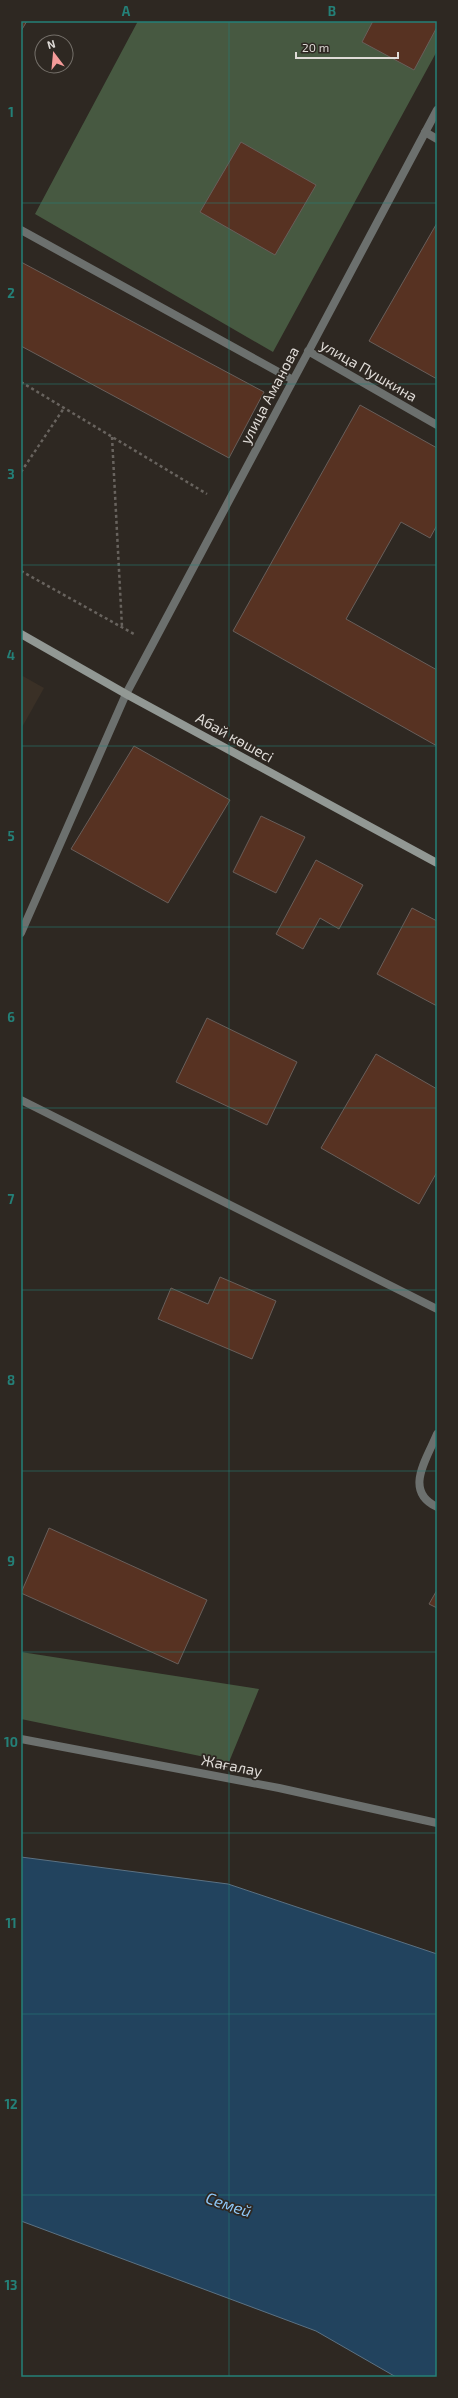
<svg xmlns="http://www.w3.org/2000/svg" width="458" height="2398" viewBox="0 0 458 2398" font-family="'Exo 2',sans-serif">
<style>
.built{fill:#3a3026}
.green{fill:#475941}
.water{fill:#22435e;stroke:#5b7182}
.building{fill:#573222;stroke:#685e5a}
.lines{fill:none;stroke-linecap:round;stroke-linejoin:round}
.path{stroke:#68635e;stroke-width:2.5;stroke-dasharray:3 3;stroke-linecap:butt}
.service{stroke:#6c706e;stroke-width:8}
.pedestrian{stroke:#6c706e;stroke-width:8}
.minor{stroke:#6c706e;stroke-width:8}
.secondary{stroke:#929894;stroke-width:8}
.grid{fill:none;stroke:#248078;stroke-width:1;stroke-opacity:0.55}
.labels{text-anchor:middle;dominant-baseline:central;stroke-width:3.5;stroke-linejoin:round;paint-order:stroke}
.street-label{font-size:15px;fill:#dfdbd7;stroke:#2e2822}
.water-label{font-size:16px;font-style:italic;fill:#8fc8f8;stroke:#2e2822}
.neatline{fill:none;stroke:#248078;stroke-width:1.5}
.grid-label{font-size:13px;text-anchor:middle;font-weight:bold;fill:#248078}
</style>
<rect width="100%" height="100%" fill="#2e2822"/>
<path class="built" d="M 21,675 L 44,688 L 21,729 Z"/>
<path class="green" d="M 138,21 L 437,21 L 437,51 L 273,352 L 35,214 Z
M 21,1652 L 259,1689 L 229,1762 L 21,1719 Z"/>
<path class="water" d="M 21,1857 L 228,1884 L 437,1954 L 437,2377 L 396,2377 L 316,2331 L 21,2221 Z"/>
<path class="building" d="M 21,21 L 27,21 L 21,31 Z
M 373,21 L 437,21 L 437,27 L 414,70 L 362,42 Z
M 241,142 L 316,185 L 275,255 L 200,212 Z
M 437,223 L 437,379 L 369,341 Z
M 21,262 L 264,392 L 229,458 L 21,346 Z
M 360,405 L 437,448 L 437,525 L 430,538 L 401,522 L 346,619 L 437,670 L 437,746 L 233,631 Z
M 134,746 L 230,800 L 168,903 L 71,849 Z
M 261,816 L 305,837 L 276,893 L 233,872 Z
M 316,860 L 363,885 L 339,929 L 320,918 L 303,949 L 276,934 Z
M 412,908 L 437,921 L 437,1006 L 377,974 Z
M 207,1018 L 297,1062 L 267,1125 L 176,1082 Z
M 376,1054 L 437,1089 L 437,1172 L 419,1204 L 321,1148 Z
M 220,1277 L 276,1301 L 252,1359 L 158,1319 L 171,1288 L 208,1304 Z
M 49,1528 L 207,1600 L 178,1664 L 21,1593 Z
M 437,1590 L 437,1608 L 429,1604 Z"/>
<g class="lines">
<path class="path" d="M 21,382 L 207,494
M 112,437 L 122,627
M 21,472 L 64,408
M 21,571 L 134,634"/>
<path class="service" d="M 425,132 L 437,139
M 21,230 L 293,380
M 21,1100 L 437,1309
M 437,1434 C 427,1459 403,1491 437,1507"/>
<path class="pedestrian" d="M 21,1739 L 279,1788 L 437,1823"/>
<path class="minor" d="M 308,351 L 437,425
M 21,933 L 126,694 L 437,110"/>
<path class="secondary" d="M 21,634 L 126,694 L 437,863"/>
</g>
<path class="grid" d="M 229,21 L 229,2377M 21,203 L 437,203M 21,384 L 437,384M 21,565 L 437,565M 21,746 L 437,746M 21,927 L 437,927M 21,1108 L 437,1108M 21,1290 L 437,1290M 21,1471 L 437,1471M 21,1652 L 437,1652M 21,1833 L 437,1833M 21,2014 L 437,2014M 21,2195 L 437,2195"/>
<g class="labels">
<g class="street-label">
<text transform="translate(369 370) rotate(30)">улица Пушкина</text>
<text transform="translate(269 395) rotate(-62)">улица Аманова</text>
<text transform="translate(235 737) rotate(29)">Абай көшесі</text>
<text transform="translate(232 1765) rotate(11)">Жағалау</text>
</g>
<g class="water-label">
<text transform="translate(229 2204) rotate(19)">Семей</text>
</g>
</g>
<rect width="458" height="2398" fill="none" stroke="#2e2822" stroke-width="44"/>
<g transform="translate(54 54) rotate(344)"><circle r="19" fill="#2e2822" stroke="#75706a"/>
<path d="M0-3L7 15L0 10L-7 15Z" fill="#f59b99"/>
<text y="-6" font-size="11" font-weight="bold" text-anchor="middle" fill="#dfdbd7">N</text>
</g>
<path d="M296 52v6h102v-6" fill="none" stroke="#dfdbd7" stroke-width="2"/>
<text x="302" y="52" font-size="12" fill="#dfdbd7" stroke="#2e2822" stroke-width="3" paint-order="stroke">20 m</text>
<rect x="22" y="22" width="414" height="2354" class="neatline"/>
<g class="grid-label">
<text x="126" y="16">A</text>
<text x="332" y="16">B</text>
<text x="11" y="117">1</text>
<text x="11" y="298">2</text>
<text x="11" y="479">3</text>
<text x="11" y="660">4</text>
<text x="11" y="841">5</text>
<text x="11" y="1022">6</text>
<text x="11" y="1204">7</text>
<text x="11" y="1385">8</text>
<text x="11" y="1566">9</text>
<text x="11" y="1747">10</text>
<text x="11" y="1928">11</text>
<text x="11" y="2109">12</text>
<text x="11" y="2290">13</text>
</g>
</svg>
